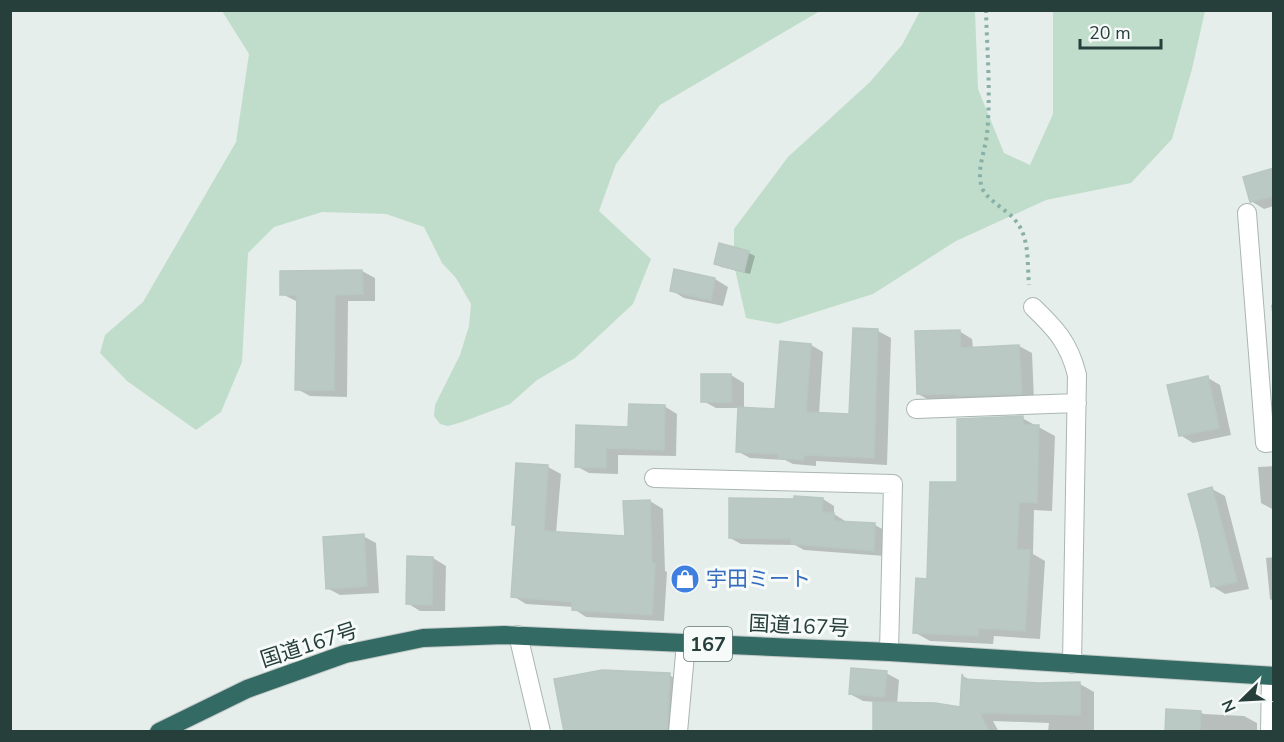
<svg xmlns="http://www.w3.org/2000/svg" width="1284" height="742" viewBox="0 0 1284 742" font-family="'Nunito Sans','Noto Sans JP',sans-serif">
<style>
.green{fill:#c0ddcb}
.shadow{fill:#0003}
.building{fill:#bbc9c4;stroke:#b8c7c2;stroke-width:1.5}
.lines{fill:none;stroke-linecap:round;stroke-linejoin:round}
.street-casing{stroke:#a9b6b3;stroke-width:20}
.highway-casing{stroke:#c2c9c8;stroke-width:20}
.path{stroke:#88b0a7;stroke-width:4;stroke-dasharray:3 4.5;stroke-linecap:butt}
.street{stroke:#fff;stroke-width:18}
.highway{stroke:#336a63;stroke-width:18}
.labels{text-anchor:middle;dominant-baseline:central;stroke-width:6;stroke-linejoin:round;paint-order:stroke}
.shield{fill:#f6faf9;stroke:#647774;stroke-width:1.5}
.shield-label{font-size:20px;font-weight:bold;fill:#263f3b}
.shop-label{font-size:21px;fill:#366cbe;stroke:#f6faf9;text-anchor:start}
.street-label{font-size:21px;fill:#263f3b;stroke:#f6faf9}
</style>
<rect width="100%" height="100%" fill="#e6eeeb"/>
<path class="green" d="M 222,11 L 820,11 L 660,105 L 616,164 L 599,211 L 651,259 L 633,304 L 575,358 L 537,380 L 510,404 L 462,422 L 448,426 L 440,424 L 434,416 L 435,405 L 460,355 L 469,326 L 471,304 L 456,278 L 442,263 L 424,227 L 386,214 L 322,212 L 274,227 L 248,253 L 242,362 L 221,412 L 196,430 L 127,381 L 100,353 L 105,335 L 143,302 L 236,142 L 249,54 Z
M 920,11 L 975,11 L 978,89 L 1004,153 L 1030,165 L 1053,114 L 1053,11 L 1205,11 L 1192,69 L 1172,139 L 1131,183 L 1046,200 L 956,241 L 873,294 L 778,324 L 746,318 L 734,265 L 734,229 L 788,157 L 870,82 L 902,45 Z"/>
<path class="shadow" d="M 1274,170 L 1274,206 L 1264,209 L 1251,201 Z
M 720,245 L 749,253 L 755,256 L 750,274 L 721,267 L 715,263 Z
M 362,271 L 375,278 L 375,301 L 348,301 L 347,397 L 310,396 L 297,389 L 298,302 L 282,294 Z
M 675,271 L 715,279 L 728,287 L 723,306 L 684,298 L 671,290 Z
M 1274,304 L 1274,328 L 1271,305 Z
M 854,329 L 878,331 L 891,338 L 887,465 L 816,461 L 816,466 L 793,464 L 785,460 L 750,458 L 737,451 L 739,408 L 716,408 L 703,401 L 731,375 L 744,383 L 744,409 L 776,410 L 811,345 L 823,352 L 819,414 L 851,416 Z
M 959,331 L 972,339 L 973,348 L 1019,346 L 1032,353 L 1034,400 L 931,401 L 918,394 Z
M 1208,378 L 1220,385 L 1231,435 L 1193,443 L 1180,435 Z
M 664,406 L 677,414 L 676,456 L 618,455 L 618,474 L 589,473 L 576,466 Z
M 1022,418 L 1055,436 L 1052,511 L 1034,510 L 1033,554 L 1045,561 L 1040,639 L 994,636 L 993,644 L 930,641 L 914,632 L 958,484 Z
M 518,465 L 548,467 L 561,474 L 556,534 L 626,537 L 650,501 L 663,509 L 665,571 L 667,572 L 664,621 L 586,617 L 574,609 L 574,607 L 526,604 L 513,596 L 518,526 L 514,524 Z
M 1274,466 L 1274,510 L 1261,503 L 1258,467 Z
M 1212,489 L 1225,496 L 1249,589 L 1225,594 L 1212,586 L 1201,533 Z
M 823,499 L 834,506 L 834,514 L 845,521 L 845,523 L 875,525 L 886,531 L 885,556 L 804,550 L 795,545 L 741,544 L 730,538 Z
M 363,536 L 376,543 L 379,593 L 340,595 L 327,588 Z
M 1274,557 L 1274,602 L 1270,599 L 1266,558 Z
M 433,558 L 446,566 L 445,611 L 420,611 L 407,603 Z
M 886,673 L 899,680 L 897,704 L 962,708 L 963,676 L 970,680 L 1039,684 L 1080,684 L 1094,692 L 1094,732 L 1048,732 L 1049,723 L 993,721 L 999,732 L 875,732 L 875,702 L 863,701 L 850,694 Z
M 669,675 L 686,684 L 684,732 L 566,732 Z
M 1200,712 L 1204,714 L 1244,716 L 1257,723 L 1257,732 L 1167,732 Z"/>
<path class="building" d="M 1274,168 L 1274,196 L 1250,202 L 1243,177 Z
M 719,243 L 749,251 L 744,272 L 714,264 Z
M 674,269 L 715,278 L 711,300 L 670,291 Z
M 362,270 L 363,294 L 335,295 L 334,390 L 295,390 L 297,295 L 280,295 L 280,271 Z
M 853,328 L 878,329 L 874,458 L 804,455 L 803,460 L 778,458 L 779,454 L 736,452 L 738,407 L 775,409 L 780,341 L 811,344 L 806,412 L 849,414 Z
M 960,330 L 960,348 L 1019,345 L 1022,394 L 957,396 L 957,394 L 917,394 L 915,331 Z
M 701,374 L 731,374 L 731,402 L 701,402 Z
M 1208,376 L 1219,428 L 1179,436 L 1167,385 Z
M 629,404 L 665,405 L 664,450 L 606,448 L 606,468 L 575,467 L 576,425 L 628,427 Z
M 1023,416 L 1023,425 L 1039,425 L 1037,503 L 1019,502 L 1017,550 L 1030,550 L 1025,631 L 978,628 L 978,636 L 913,633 L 916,578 L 927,579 L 930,482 L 957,482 L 957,419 Z
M 516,463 L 548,465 L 544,531 L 625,536 L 623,501 L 650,500 L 652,563 L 655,564 L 652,615 L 572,610 L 572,602 L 511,597 L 516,525 L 512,525 Z
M 1212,487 L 1237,582 L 1211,587 L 1199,533 L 1188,494 Z
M 794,496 L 823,498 L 822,512 L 834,513 L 834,521 L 875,523 L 874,551 L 791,544 L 791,539 L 729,538 L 729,498 L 794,499 Z
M 364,534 L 367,586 L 326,589 L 323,537 Z
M 407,556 L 433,557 L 432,605 L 406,604 Z
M 851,668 L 887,671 L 884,697 L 849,694 Z
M 602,670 L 670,673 L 667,732 L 564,732 L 554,679 Z
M 962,674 L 964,679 L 1039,683 L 1080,682 L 1080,715 L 980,713 L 989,732 L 873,732 L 873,702 L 935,703 L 960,707 Z
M 1166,709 L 1201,711 L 1200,732 L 1165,732 Z"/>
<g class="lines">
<g class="street-casing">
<path id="street" d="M 1247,213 L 1265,443 L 1274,442
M 1033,307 C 1056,329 1069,343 1077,375 L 1072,664
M 916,409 L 1077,403
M 654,478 L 893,484 L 889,652
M 518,635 L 541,732
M 678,732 L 686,643
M 1270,732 L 1271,676"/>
</g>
<g class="highway-casing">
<path id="highway" d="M 159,732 L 247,689 L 345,654 L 423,638 L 504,635 L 889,652 L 1274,676"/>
</g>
<path class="path" d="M 986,10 C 987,51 991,94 987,134 C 985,152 976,170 982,188 C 987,200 1006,209 1015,220 C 1030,237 1027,263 1029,285"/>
<use href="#street" class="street"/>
<use href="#highway" class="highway"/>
</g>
<defs>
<g id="shop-disc" transform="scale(1.5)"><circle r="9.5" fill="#3f7fe0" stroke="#f6faf9"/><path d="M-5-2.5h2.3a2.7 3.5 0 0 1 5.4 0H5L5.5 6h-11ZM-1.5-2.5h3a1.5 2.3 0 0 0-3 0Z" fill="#fff"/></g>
</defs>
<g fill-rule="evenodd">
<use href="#shop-disc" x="685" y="579"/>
</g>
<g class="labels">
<rect class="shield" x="684" y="627" width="48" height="34" rx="4.5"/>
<g class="shield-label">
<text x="708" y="644">167</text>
</g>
<g class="shop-label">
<text x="706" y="579">宇田ミート</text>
</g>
<g class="street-label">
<text transform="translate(799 626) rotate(3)">国道167号</text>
<text transform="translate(309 645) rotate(-18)">国道167号</text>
</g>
</g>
<rect width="1284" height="742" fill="none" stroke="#263f3b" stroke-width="24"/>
<g transform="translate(1242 700) rotate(246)" stroke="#f6faf9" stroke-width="4.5" paint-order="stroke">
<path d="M0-4.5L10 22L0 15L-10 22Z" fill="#263f3b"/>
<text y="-9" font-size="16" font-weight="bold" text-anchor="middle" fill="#263f3b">N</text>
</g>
<path d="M1080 39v9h81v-9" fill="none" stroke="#263f3b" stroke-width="3"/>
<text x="1089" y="39" font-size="18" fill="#263f3b" stroke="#f6faf9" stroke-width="4.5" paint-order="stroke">20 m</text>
</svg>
